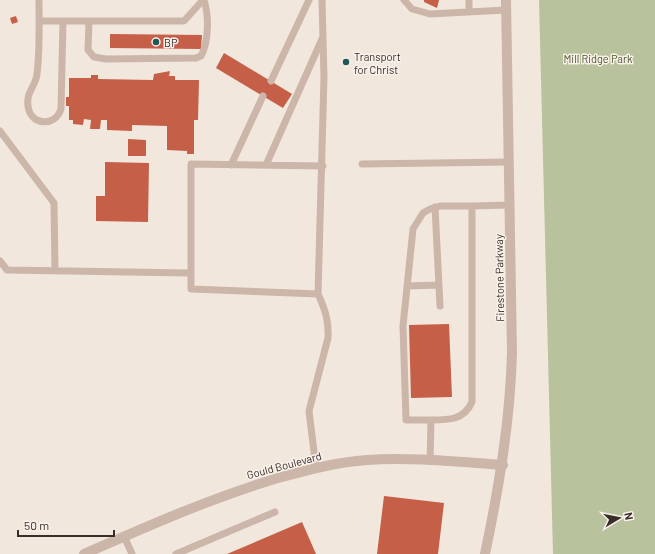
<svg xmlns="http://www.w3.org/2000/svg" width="655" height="554" viewBox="0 0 655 554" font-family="Barlow,sans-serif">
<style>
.green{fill:#b8c29d}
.building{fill:#c55f48}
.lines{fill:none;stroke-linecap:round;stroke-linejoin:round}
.service{stroke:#cbb6a9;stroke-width:7}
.minor{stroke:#cbb6a9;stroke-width:10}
.poi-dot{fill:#1e5959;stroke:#faf1ea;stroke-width:1.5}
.labels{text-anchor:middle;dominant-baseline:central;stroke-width:3;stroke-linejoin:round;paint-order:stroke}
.poi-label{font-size:11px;fill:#382d29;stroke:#faf1ea;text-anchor:start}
.park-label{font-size:11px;fill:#49562d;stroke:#faf1ea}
.street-label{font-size:11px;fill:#382d29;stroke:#faf1ea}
</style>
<rect width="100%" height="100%" fill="#f2e7dd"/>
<path class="green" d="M 539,0 L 655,0 L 655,554 L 553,554 Z"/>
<path class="building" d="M 424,0 L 439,0 L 437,8 L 424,2 Z
M 16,16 L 18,22 L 12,24 L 10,18 Z
M 110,34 L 202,35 L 201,49 L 110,48 Z
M 224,53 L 292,94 L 283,108 L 216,68 Z
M 170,71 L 169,76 L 175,76 L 175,80 L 199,80 L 198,120 L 194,120 L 194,154 L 187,154 L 187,151 L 167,150 L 167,126 L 132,125 L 132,131 L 107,130 L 107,120 L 101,120 L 100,129 L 90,129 L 91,120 L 84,119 L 83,125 L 73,124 L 73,120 L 69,120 L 69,106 L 66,106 L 66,97 L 69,97 L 69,78 L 91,78 L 91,75 L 98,75 L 98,79 L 153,80 L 154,74 Z
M 128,139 L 146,140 L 146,156 L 128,156 Z
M 105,162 L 149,163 L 148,222 L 96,221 L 96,196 L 105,196 Z
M 449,324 L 452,397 L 411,398 L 409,325 Z
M 384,496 L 444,503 L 438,554 L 377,554 Z
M 302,522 L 316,554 L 227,554 Z"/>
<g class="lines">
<path class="service" d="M 39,0 C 39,24 40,50 37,74 C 36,86 26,91 28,106 C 30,125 55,128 61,109 L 63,21
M 404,0 L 412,9 L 430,14 L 506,10
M 469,0 L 469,11
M 39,21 L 184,21 L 203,0
M 89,21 L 88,50 L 94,57 L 106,59 L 196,58 L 201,56 C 209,42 209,15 204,0
M 271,81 L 309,0
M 0,131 L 54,203 L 55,271
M 362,164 L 509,162
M 231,165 L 263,96
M 266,165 L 322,39
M 435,207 L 440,306
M 0,261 L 7,270 L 190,273
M 407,286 L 439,285
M 318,294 L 191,289 L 191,164 L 323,166
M 431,420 L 406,420 L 403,326 L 413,229 L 423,213 L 430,209 L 440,206 L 472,206
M 430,461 L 431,420 C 449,420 464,420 472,402 L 472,206 L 509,205
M 316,468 L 309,411 L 328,338 C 329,321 325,309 318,294 L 324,77 L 322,0
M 124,536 L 132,554
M 176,554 L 275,512"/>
<path class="minor" d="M 84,554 C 148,526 211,498 278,478 C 307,470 337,462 367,460 C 412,457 458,462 503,465
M 485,554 C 499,487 510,422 512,353 L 506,0"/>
</g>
<g class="poi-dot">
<circle cx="156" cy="42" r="4"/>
<circle cx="346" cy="62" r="4"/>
</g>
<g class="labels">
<g class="poi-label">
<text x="164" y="42">BP</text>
<text x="354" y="56">Transport<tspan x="354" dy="13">for Christ</tspan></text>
</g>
<g class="park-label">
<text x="598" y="58">Mill Ridge Park</text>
</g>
<g class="street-label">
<text transform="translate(499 278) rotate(-91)">Firestone Parkway</text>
<text transform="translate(284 465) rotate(-15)">Gould Boulevard</text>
</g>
</g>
<g transform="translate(619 518) rotate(80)" stroke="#faf1ea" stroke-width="3" paint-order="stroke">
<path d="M0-3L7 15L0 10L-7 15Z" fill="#382d29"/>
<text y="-6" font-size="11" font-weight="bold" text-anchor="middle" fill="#382d29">N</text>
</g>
<path d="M18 530v6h96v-6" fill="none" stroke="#382d29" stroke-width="2"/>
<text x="24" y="530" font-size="12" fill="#382d29" stroke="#faf1ea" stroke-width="3" paint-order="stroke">50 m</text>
</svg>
